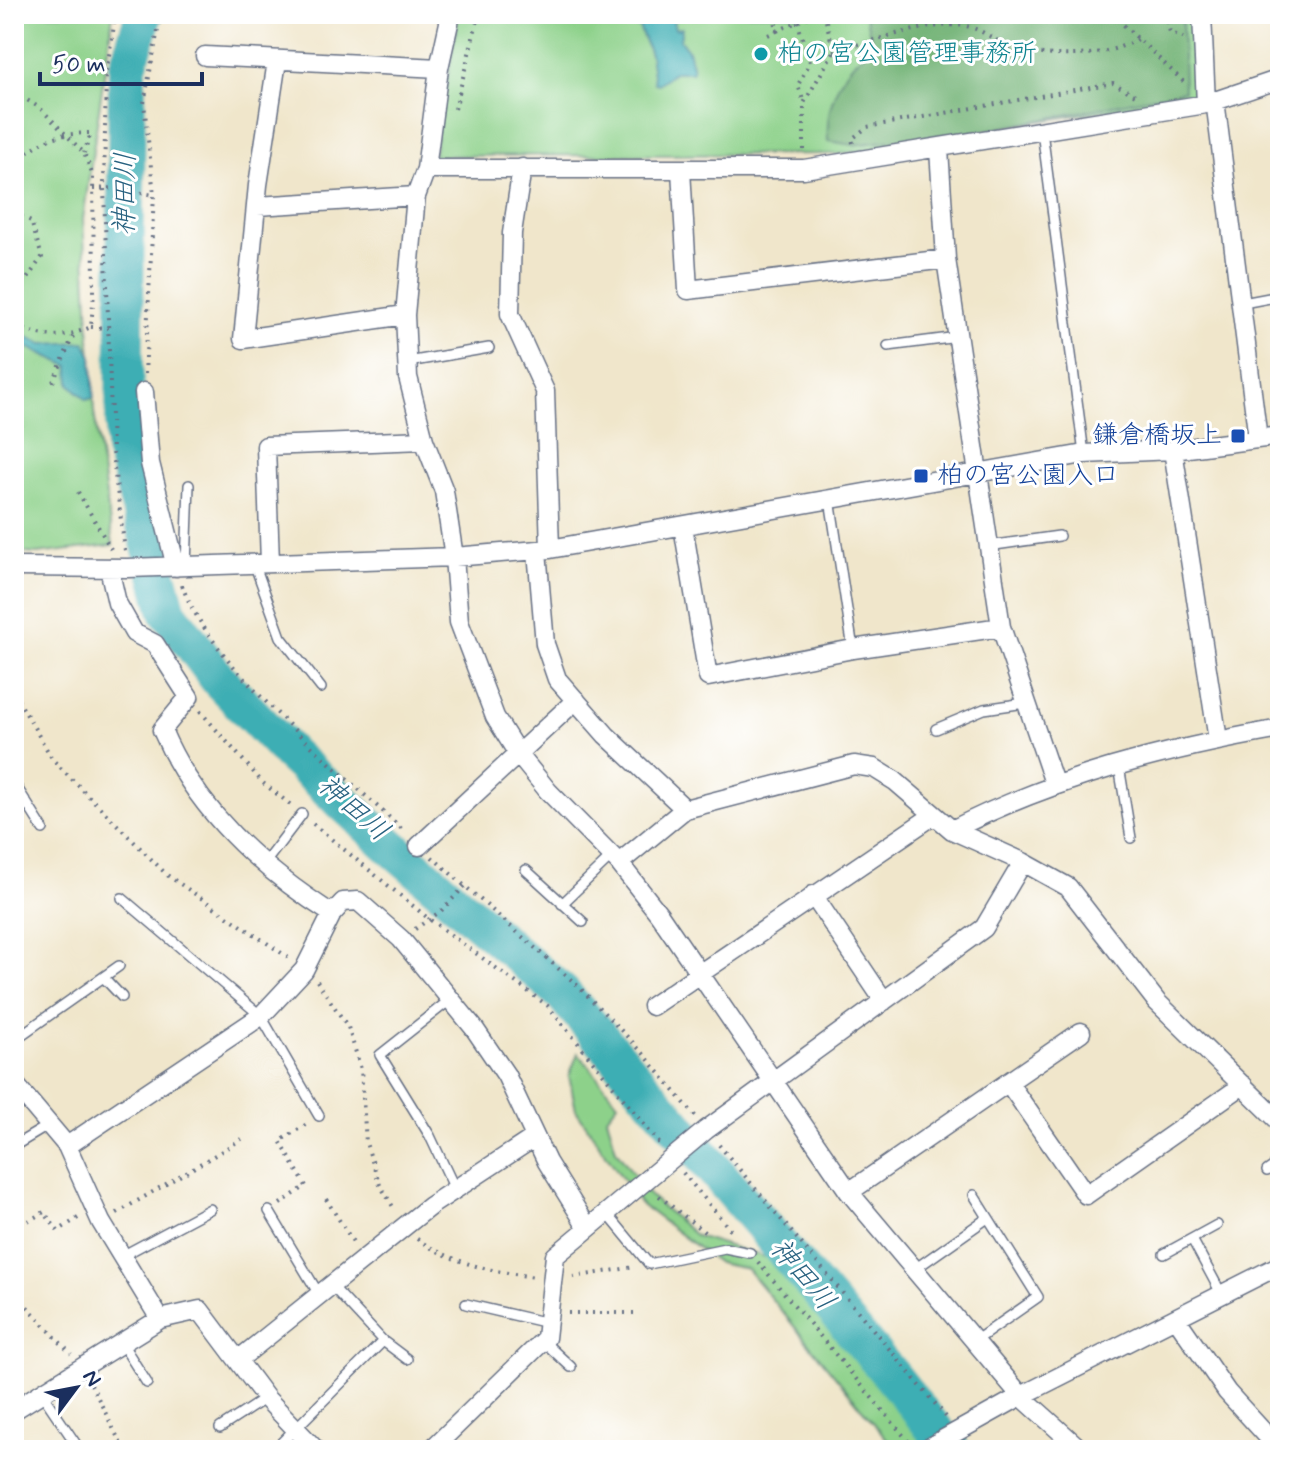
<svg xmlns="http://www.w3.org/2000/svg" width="1294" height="1464" viewBox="0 0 1294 1464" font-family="Mynerve,'Klee One',sans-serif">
<rect width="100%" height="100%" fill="#fff"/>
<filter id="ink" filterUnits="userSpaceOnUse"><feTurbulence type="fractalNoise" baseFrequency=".0125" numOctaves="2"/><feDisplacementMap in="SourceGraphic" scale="16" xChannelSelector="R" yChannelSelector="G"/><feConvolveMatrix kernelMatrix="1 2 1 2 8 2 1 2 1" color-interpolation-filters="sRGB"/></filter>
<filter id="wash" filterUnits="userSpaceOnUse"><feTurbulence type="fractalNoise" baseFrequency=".006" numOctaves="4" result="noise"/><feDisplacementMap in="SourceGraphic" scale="32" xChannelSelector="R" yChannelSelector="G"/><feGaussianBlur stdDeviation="1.8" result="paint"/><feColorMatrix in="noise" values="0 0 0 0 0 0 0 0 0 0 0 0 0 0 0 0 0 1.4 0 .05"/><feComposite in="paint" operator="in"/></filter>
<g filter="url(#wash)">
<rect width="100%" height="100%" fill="#f0e6cb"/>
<path fill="#8dd18a" stroke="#548074" stroke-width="2" d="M14,14H113L83,219L94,412L113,545L37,554L14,552Z
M459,14H1192L1194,96L840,154L433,156Z
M578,1053L618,1103L607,1117L616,1150L650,1196L696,1236L772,1259L924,1440L908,1450H896L747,1269L718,1263L639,1203L576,1110L569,1076Z"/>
<path fill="#72b376" stroke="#46716a" stroke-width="2" d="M865,14H1182L1184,91L996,129L853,145L828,141C825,104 841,67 873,47Z"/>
<path fill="#3caeb4" stroke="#2c6e89" stroke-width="2" d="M644,14L666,21L669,14H678L680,18L673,20L675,29L682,28L680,40L688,50L693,70L691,72H674L658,84L654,83L650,54L639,27L631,26L629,22Z
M14,331L43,344L85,342L92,356L94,398L86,400L70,384L69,366L14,341Z"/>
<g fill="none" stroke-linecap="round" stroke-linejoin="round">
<path stroke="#3caeb4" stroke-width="38" d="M144,14L127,69L124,449L168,612L219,680L291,755L387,843L562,993L892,1376L951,1450"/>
</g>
</g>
<g filter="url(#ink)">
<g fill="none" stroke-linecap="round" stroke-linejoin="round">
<g stroke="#666f84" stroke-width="12">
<path id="service" d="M1042,131L1084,454
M1243,303L1280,296
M888,346L958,337
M408,362L489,348
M830,499L853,649
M988,546L1059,536
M254,563L281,637L321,688
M186,566L189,485
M936,729L984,709L1025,703
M1119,766L1131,838
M14,783L43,829
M264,864L302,814
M526,870L583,922
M122,898L261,1016L319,1116
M562,904L612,856
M104,978L122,997
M451,999L380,1055L430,1136L455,1189
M14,1040L119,966
M14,1146L49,1125
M1267,1171L1280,1162
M974,1195L1038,1297L975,1341
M269,1211L320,1296
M606,1212L649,1264L725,1248L750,1253
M1192,1239L1222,1295
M1164,1254L1217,1225
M122,1256L210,1209
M915,1269L986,1219
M332,1286L383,1341L407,1359
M466,1304L548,1323
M543,1341L571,1367
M121,1342L147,1383
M40,1391L80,1450
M220,1428L266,1398
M274,1450L383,1341"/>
</g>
<g stroke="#666f84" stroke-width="21">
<path id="minor" d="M451,14L439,68L426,169L416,196L405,315L408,377L424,440L444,491L454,557L459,622L495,717L518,754L548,791L619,863L659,914L849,1192L1021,1396L1081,1450
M1202,14L1206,104
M205,56L439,68
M277,61L258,185L243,339L405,315
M1215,100L1258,439
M939,149L946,259L1001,627L1054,783
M522,168L512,233L510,314L545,391L550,549
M426,169H804L1206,104L1280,79
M681,170L688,290L946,259
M257,206L416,196
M144,392L150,463L176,567
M1173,450L1218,740
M683,526L708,677L853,649L1001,627
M537,551L545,644L557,679L606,735L685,809
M270,563L266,446L424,440
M14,567L128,568L454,557L550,549L1084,454L1173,450L1280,436
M109,568L117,603L134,633L155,644L189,697L162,730C196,810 260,868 332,914
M952,830C1055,777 1167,749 1280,729
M419,846L576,700
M619,863L685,809L854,765L874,768L895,781L952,830L1023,862L1068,887L1157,1002L1280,1122
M813,895L884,1001
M652,1006L934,815
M1008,1082L1086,1195L1243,1085
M14,1083L67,1146L101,1222L160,1319
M67,1146L261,1016L304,970L332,914L343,902L358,901L401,939L474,1028L506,1075L547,1162L588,1228
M849,1192L1081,1032
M1176,1318L1227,1392L1280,1450
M238,1360L430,1206L535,1137
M14,1410L160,1319L200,1310L266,1398L316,1450
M431,1450L546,1338L555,1256L706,1130L984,928L1023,862
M924,1450L1021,1396L1280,1265"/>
</g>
<path stroke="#666f84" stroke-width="4" stroke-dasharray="2 6" stroke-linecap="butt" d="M116,14L106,73L104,188L112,451L125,551
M795,14L810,62L798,85L804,103
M957,14L968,26
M1112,14L1187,85
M1165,14L1170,32L1183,38
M777,31L815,14
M768,35L777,31L774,14
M806,45L830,38
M834,51C871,42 929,21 966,26C982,29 996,42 1011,47C1046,59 1105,59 1137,39
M14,92L40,108L84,153L93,176L94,292L91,327C60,340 44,338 14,325
M455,109L479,14
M853,143L852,139L867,127L1113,83L1139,97
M804,150V103L834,51L824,14
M14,161C46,139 51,134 91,133L84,153
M93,189L114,188L154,195
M14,213L31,221L42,257L14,298
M91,327L108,328
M145,374L154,195L144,103L161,14
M53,382L74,334
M78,492L111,549
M182,585C210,666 341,771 405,832
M14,693L53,760L167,875L289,958
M200,711L263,783L291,805
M313,824L429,919L548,1006L660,1144
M432,857L577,985L643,1053L696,1117
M415,929L441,911L465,886
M317,981L348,1027L361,1069L366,1143L380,1185L395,1210
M719,1145L947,1418
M683,1173L734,1234
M659,1196L708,1235
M326,1199L355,1245
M280,1204L306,1186L280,1141L307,1124
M117,1213L242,1139
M14,1229L44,1212L58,1231L78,1218
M417,1239C454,1264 493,1272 536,1277
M758,1262L909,1442
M573,1277L635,1267
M14,1298L24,1303L71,1354
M568,1313H634
M91,1384L124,1450"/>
<use href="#service" stroke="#fff" stroke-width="9"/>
<use href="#minor" stroke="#fff" stroke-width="18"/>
</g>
</g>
<circle fill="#0f9aa8" stroke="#fff" stroke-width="3" cx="761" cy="54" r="8"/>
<g fill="#1a4fb4" stroke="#fff" stroke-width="3">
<rect x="1230" y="428" width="16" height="16" rx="4"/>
<rect x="913" y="468" width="16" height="16" rx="4"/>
</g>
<g text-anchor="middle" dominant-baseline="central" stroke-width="6" stroke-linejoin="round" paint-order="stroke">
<g font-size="26" fill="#0d838f" stroke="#fff" text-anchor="start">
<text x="777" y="54">柏の宮公園管理事務所</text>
</g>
<g font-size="26" fill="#164399" stroke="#fff" text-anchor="end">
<text x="1222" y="436">鎌倉橋坂上</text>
<text x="937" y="476" text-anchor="start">柏の宮公園入口</text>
</g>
<g font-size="28" font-style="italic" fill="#286280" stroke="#fff">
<text transform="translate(126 194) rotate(-89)">神田川</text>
<text transform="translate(353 809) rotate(41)">神田川</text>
<text transform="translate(802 1275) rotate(50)">神田川</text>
</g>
</g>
<rect width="1294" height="1464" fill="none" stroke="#fff" stroke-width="48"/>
<g transform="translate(76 1388) rotate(58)" stroke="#ffffff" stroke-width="6" paint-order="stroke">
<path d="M0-6L14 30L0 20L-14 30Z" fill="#1b2f5e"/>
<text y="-12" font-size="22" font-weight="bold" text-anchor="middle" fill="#1b2f5e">N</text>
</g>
<path d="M40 72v12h162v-12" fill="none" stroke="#1b2f5e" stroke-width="4"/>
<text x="52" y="72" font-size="24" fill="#1b2f5e" stroke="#ffffff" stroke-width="6" paint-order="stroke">50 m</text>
</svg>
